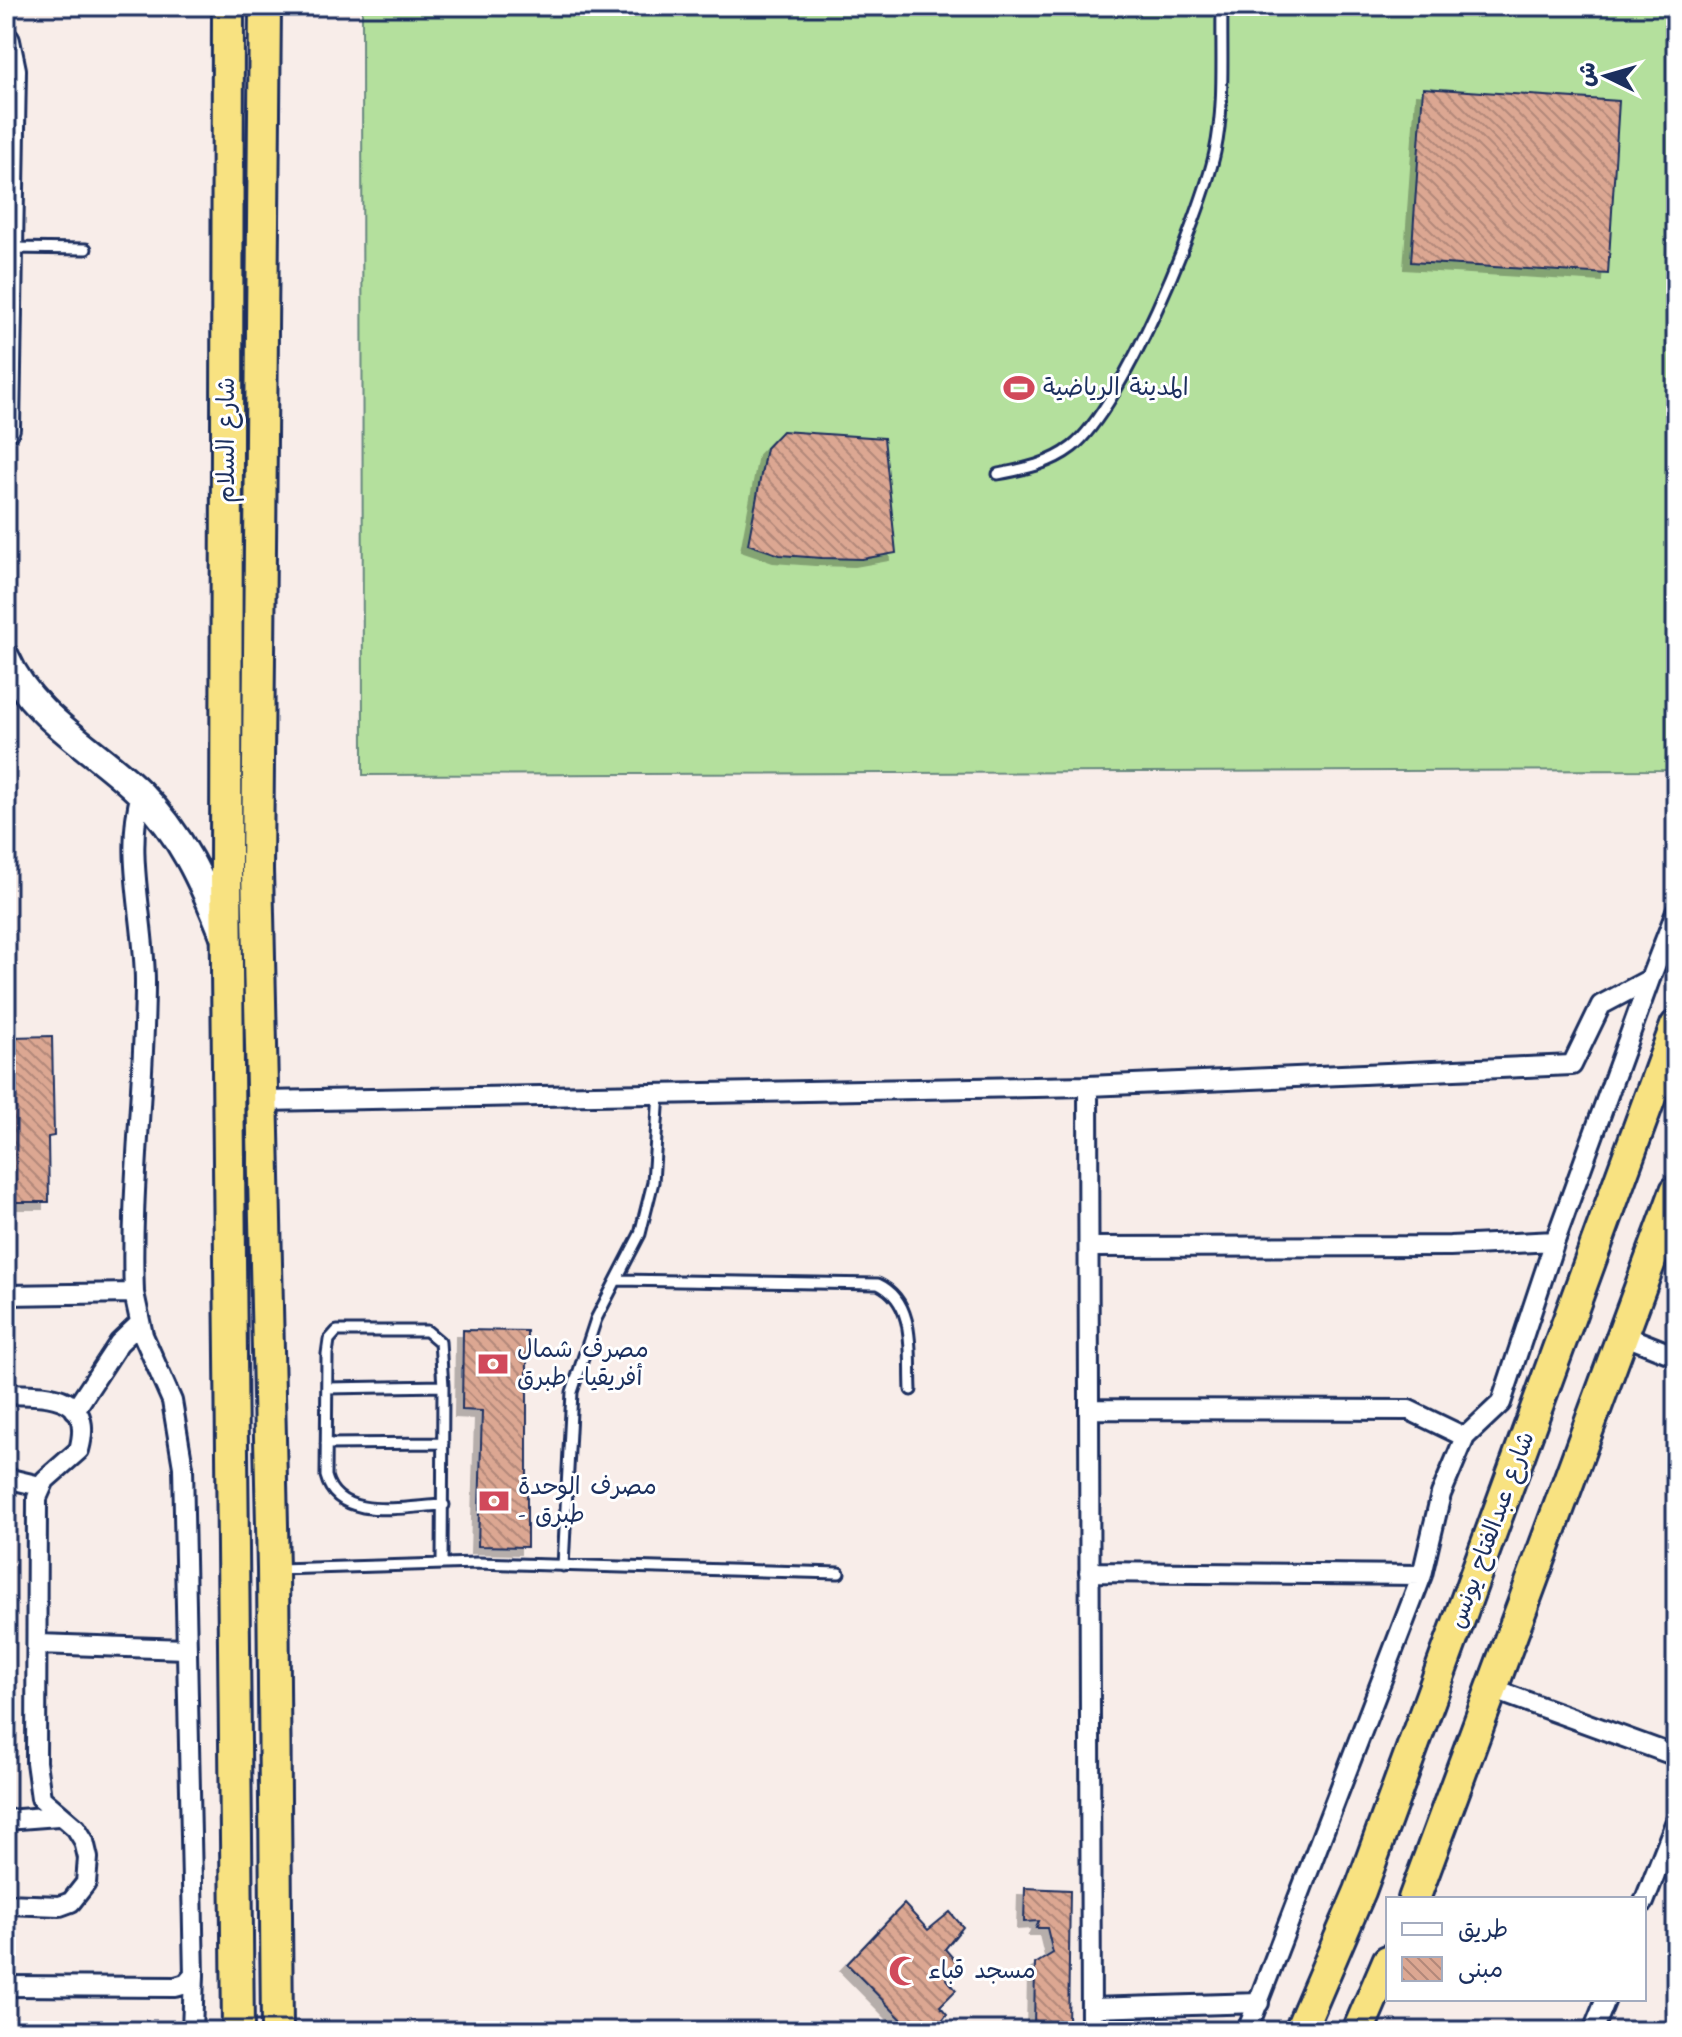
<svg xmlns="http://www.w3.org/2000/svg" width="1682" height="2037" viewBox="0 0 1682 2037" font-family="'Architects Daughter','Playpen Sans Arabic',sans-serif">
<defs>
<pattern id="building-back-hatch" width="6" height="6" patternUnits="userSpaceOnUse" patternTransform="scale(2)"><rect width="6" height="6" fill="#dca792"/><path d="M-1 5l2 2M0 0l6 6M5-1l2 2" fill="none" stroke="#b2887a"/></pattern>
<filter id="shadow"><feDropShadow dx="-7" dy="7" stdDeviation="0" flood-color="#0004"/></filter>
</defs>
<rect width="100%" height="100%" fill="#f8ede9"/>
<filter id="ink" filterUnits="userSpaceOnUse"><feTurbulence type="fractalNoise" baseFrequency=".0125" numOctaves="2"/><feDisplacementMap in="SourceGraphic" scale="16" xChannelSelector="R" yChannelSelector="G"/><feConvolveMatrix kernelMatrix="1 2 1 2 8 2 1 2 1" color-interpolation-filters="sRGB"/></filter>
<g filter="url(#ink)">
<path fill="#b4e09d" stroke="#68887e" stroke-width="2" d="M362,6H1676V770L363,775Z"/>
<path fill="url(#building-back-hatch)" stroke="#1b2f5e" stroke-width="2" filter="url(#shadow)" d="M1423,88L1619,101L1608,274L1411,262Z
M782,431L884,438L896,553L862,559L822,558L780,555L748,544L766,448Z
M52,1036L54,1136L48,1137L49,1202H6V1160H13L11,1037Z
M463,1330L527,1331V1547L478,1546L482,1411L462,1410Z
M1025,1888L1070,1890L1068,2029H1034L1035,1964L1053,1953L1047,1928H1036L1039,1921L1024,1922Z
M904,1904L928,1930L950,1912L963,1927L945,1949L959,1965L946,1978L956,1990L940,2006L947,2014L934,2031L925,2024L913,2031L847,1964Z"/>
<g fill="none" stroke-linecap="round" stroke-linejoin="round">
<g stroke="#1b2f5e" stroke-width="15">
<path id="service" d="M10,248L86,249
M998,474C1024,469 1050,464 1072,447C1122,408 1201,217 1215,152C1225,105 1221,55 1222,6
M618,1280L878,1284C917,1302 909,1354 911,1390
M327,1388L443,1386
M326,1444L443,1443
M442,1564L443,1386L440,1342L427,1331H337L329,1340L327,1354L326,1476C338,1523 407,1506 444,1505
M563,1566L572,1392L596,1319L640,1234L653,1182L659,1093
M279,1569L477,1563L839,1573"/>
</g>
<g stroke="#1b2f5e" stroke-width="24">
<path id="minor" d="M1088,1086L1091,2031
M263,1101L1088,1086L1572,1065L1601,1005L1650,979L1676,912
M1089,1247L1450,1246L1555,1241
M6,1295L134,1293
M1623,1335L1676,1356
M6,1394C45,1395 95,1392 79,1450L45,1480L37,1498L36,1762L41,1798L76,1828L84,1841L88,1858L86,1883L71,1902L60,1906L6,1904
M1089,1409L1409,1410L1465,1437
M75,1410L119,1343L140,1323
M6,1478L40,1486
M1089,1572L1422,1575
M38,1644L186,1649
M1492,1689L1676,1756
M6,1820L58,1816
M1644,1902L1676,1821
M6,1986L175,1987L186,1984L194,1975L183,1467L172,1401L143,1335L134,1293C130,1190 145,1085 145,982C145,921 124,853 141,794
M1091,2008L1259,2003
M192,2031L194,1975
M1247,2031L1422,1575L1441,1494L1465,1437L1501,1403L1555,1241L1650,979
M1593,2031L1606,1999"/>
</g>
<g stroke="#1b2f5e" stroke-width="32">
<path id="secondary" d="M6,41L12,70L6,428
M6,658C32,718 96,749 140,793C182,835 203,882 224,936"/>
</g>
<g stroke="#1b2f5e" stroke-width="36">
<path id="trunk" d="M228,6L226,873L238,2031
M265,6L257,870L273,1569L277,2031
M1414,1899L1676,1191
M1300,2031L1360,1891L1676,1026
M1358,2031L1388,1961"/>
</g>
<use href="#service" stroke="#fff" stroke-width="9"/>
<use href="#minor" stroke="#fff" stroke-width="18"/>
<use href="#secondary" stroke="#fff" stroke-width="26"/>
<use href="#trunk" stroke="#f8e281" stroke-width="30"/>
</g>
</g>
<defs>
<g id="stadium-bare" transform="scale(2.4)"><path d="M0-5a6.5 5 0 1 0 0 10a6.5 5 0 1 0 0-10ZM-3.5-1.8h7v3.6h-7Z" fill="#d1495b" stroke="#fff" stroke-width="2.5" paint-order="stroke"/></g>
<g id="bank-bare" transform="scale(2.4)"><path d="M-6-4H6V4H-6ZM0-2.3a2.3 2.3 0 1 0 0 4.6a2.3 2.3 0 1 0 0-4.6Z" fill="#d1495b" stroke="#fff" stroke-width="2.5" paint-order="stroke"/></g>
<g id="mosque-bare" transform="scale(2.4)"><path d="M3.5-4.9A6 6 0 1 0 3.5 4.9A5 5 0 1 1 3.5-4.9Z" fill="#d1495b" stroke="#fff" stroke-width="2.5" paint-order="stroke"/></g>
</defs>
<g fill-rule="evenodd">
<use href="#stadium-bare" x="1019" y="388"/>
<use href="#bank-bare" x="493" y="1364"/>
<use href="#bank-bare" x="494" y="1501"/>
<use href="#mosque-bare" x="904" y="1971"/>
</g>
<g text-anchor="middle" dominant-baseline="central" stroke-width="6" stroke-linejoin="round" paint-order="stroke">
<g font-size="24" fill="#1b2f5e" stroke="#fff" text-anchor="start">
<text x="1043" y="388">المدينة الرياضية</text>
<text x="517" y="1350">مصرف شمال<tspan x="517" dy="28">أفريقيا- طبرق</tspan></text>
<text x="518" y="1487">مصرف الوحدة<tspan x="518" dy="28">- طبرق</tspan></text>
<text x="928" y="1971">مسجد قباء</text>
</g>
<g font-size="24" fill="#1b2f5e" stroke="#fff">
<text transform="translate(227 440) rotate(-90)">شارع السلام</text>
<text transform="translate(1492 1530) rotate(-70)">شارع عبدالفتاح يونس</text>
</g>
</g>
<rect width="1682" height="2037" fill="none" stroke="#fff" stroke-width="32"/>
<rect x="16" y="16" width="1650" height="2005" fill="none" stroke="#1b2f5e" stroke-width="3" filter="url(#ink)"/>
<rect x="1386" y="1897" width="260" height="104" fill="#ffffff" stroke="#a4acbf" stroke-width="2"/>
<rect x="1402" y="1923" width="40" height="12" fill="#ffffff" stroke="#a4acbf" stroke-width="2"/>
<text x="1458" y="1937" font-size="24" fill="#1b2f5e">طريق</text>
<rect x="1402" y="1957" width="40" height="24" fill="url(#building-back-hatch)" stroke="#a4acbf" stroke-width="2"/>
<text x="1458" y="1977" font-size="24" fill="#1b2f5e">مبنى</text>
<g transform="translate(1606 76) rotate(275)" stroke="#ffffff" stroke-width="6" paint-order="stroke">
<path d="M0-6L14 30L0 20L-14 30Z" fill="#1b2f5e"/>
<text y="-12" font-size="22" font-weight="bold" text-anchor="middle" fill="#1b2f5e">ش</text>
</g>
</svg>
